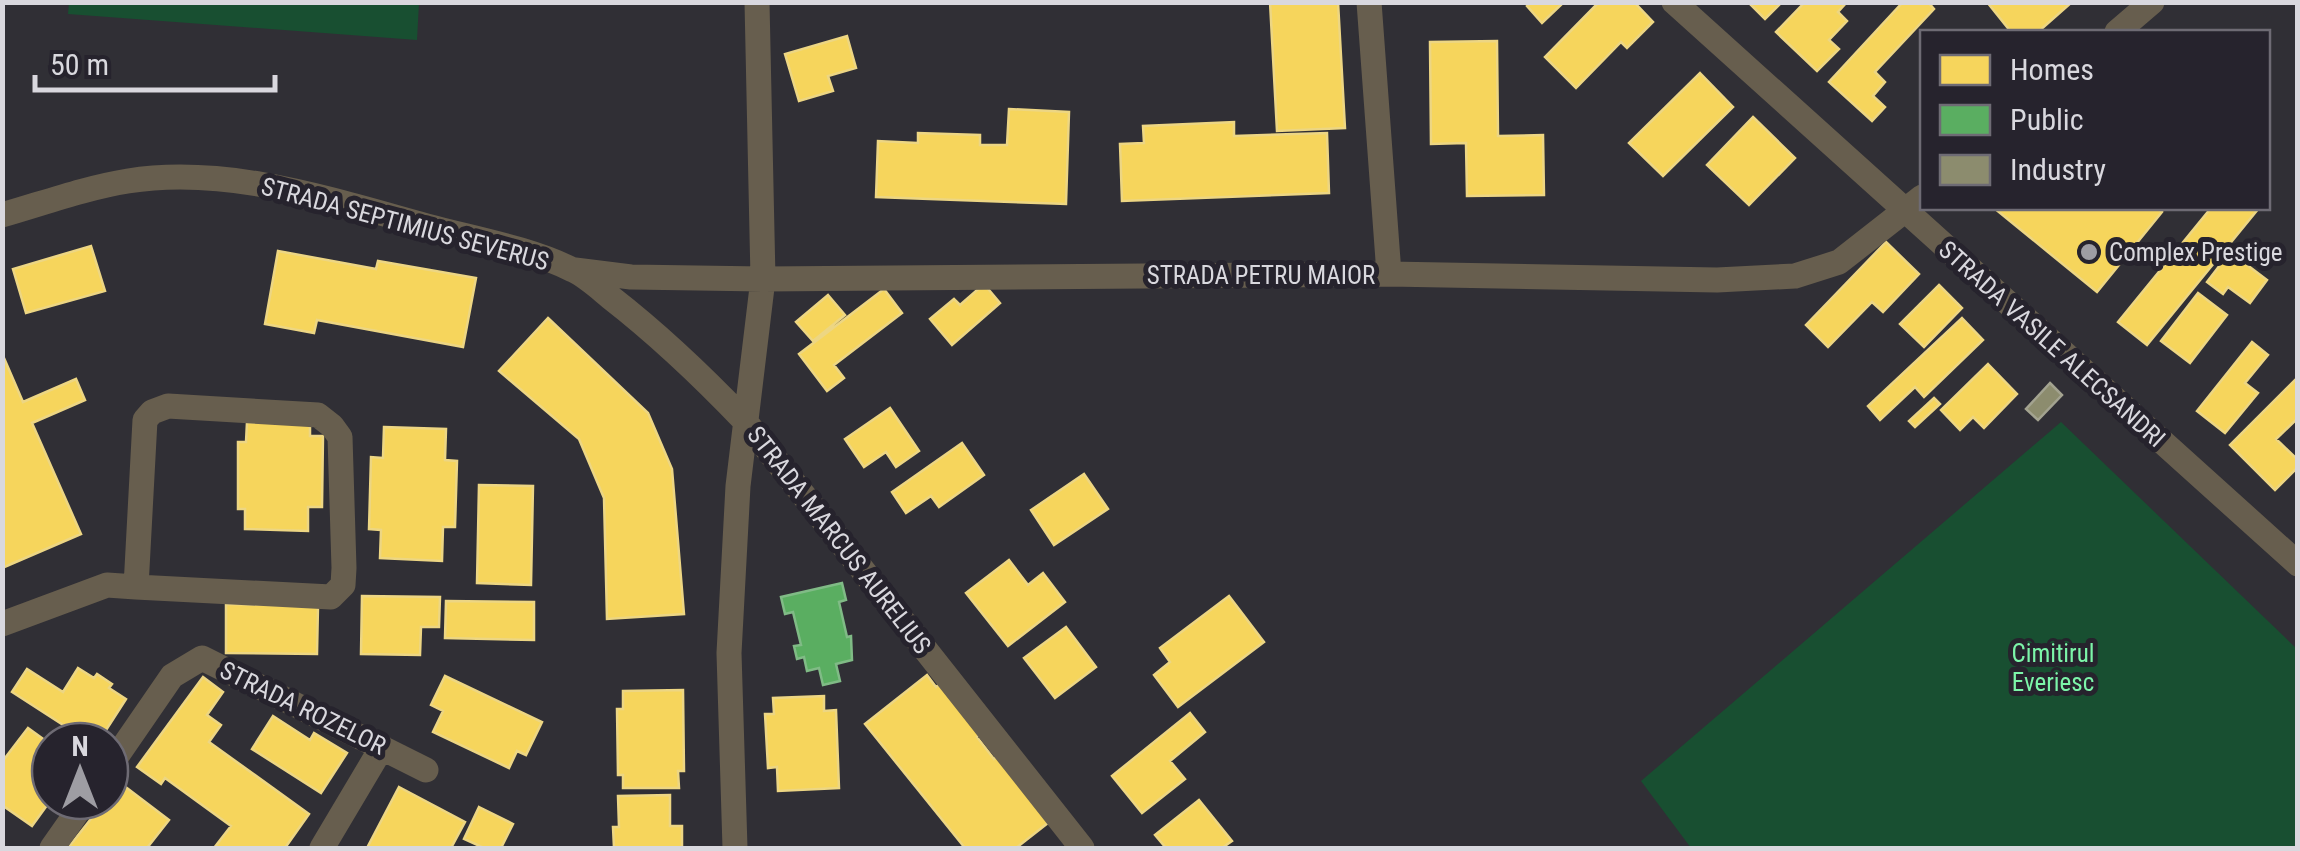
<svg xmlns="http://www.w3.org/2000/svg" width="2300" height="851" viewBox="0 0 2300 851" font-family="'Roboto Condensed',sans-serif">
<rect width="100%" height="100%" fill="#302f35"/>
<path fill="#184f31" d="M69,3V2L419,3L417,40L68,14Z
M2061,422L2297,649V848H1691L1641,781Z"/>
<path fill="#f6d55c" stroke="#edd683" stroke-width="2.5" d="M1270,2H1338L1345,128L1277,131Z
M1531,2H1564L1542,23L1527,6Z
M1599,2H1634L1653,22L1627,48L1621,42L1576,88L1545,57Z
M1748,2H1782L1765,19Z
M1805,2H1847L1838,12L1847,21L1829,40L1839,49L1817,71L1776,32Z
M1903,2H1928L1934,9L1875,72L1885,82L1873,96L1885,107L1872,121L1829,82Z
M1987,2H2072L2038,32H2011Z
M847,36L856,68L828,76L833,91L799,101L785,54Z
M1497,41L1498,136L1543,135L1544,195L1467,196L1466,143L1431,144L1430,42Z
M1700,73L1733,107L1663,176L1629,143Z
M1009,109L1069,112L1066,204L876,197L878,141L918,143V133L980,135V145H1007Z
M1753,117L1795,158L1749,205L1707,165Z
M1234,122V136L1327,133L1329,193L1122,201L1120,144L1144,143L1143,126Z
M1994,208H2157L2162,212L2097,292Z
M2211,208H2259L2147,345L2118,322Z
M1886,242L1919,274L1883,312L1872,302L1828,347L1806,325Z
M91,246L105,291L26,313L13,269Z
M278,251L376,269L378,261L476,278L463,347L317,320L314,333L265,324Z
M2230,252L2267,280L2250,303L2228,287L2223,294L2207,282Z
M984,284L1000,303L952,345L930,319L954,299L960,305Z
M1939,285L1962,308L1924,347L1900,324Z
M884,289L902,313L834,365L844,378L827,391L799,354Z
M2198,293L2227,315L2190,363L2161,341Z
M828,295L845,315L813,341L796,322Z
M548,318L648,413L672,469L684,614L607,619L604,498L579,439L499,371Z
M1962,318L1983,340L1924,397L1915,387L1880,420L1868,406Z
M2252,342L2268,355L2245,383L2258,393L2225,433L2197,411Z
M4,358L23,402L76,379L85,400L32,423L81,534L2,568Z
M1988,364L2017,394L1984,428L1973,417L1960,430L1941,410Z
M2298,377V418L2276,439L2298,460V467L2275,490L2230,445Z
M1934,398L1940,404L1915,427L1909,421Z
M890,408L919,451L896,467L886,452L864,467L845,439Z
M247,422L310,423V436H323L322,507H308V531L245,529V509H238V442H246Z
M384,427L446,429L445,460L457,461L455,527H443L442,561L380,558L381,530L369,529L371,457L383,458Z
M962,443L984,475L939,507L931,496L906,513L892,492Z
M1084,474L1108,509L1054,545L1031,510Z
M479,485L533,486L531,585L477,583Z
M1009,560L1028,585L1043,573L1065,602L1008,646L966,593Z
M362,596L440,597L439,627H421L420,655L361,654Z
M1229,596L1264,642L1178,707L1154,675L1170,662L1160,648Z
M446,601L534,602V640L445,638Z
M226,604L318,606L317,654L226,653Z
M1066,627L1096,667L1055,698L1024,658Z
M78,668L94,678L97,674L112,684L109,688L126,699L99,741H88L12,692L27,669L63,692Z
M927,675L936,687L948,678L988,728L977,737L994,759L1000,754L1053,819L1016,848H965L865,724Z
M445,676L542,722L526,755L517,751L509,768L433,732L443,711L431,705Z
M203,677L223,692L207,715L221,725L209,742L309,814L285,848H214L231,826L165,778L161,784L137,767Z
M683,690L684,771H678L679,788H623V775H618L617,709H623V691Z
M824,696V711L836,710L839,788L778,791L777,767L768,768L765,714H774L773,698Z
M1190,713L1205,732L1170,761L1185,779L1142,813L1112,776Z
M273,716L310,740L314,733L347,753L321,793L252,749Z
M28,728L50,744V801L32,826L2,805V762Z
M119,782L169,820L147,848H68L105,801H110V794Z
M399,787L465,822L451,848H367Z
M670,795V826H682V848H614L613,827H619L618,796Z
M1199,800L1232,841L1222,848H1166L1155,835Z
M479,807L513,824L501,848H484L464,839Z"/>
<path fill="#5aae61" stroke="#80bb86" stroke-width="2.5" d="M842,583L846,600L839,602L847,637L851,636L852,660L836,664L840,681L823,685L819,668L807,671L804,657L797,659L794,646L801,645L793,612L785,614L781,597Z"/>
<path fill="#8c8c6e" stroke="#a3a390" stroke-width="2.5" d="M2050,383L2062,395L2038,420L2026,409Z"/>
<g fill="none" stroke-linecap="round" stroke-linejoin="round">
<path stroke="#675e4e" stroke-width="25" d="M1369,2L1389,274
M1674,2L2298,564
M2117,32L2152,2
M2,215C44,203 85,188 128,181C227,165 332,200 427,226C475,239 529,248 573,270C586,276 599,288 610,297C659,335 702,376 745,421L1082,848
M575,270L631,277L763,279L1389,274L1717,280L1795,276L1839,262L1922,197
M2,624L107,585L136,587L331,597L343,585L344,568L340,437L332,426L318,415L168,406L152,412L145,420L136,587
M110,766L172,676L202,658L426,770
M52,848L85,801
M322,848L382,747
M735,848L729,653L738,486L763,279L757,2"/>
</g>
<circle fill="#9e9da3" stroke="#26232d" stroke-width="4" cx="2089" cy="252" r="10"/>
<g text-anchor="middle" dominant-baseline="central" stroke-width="10" stroke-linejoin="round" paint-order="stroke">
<g font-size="25" fill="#d9d8de" stroke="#26232d">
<text transform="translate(405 224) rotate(15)">STRADA SEPTIMIUS SEVERUS</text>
<text x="1261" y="275">STRADA PETRU MAIOR</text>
<text transform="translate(2052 344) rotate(42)">STRADA VASILE ALECSANDRI</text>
<text transform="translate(839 540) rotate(52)">STRADA MARCUS AURELIUS</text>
<text transform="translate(303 708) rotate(26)">STRADA ROZELOR</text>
</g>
<g font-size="25" fill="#d9d8de" stroke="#26232d" text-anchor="start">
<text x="2109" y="252">Complex Prestige</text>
</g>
<g font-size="25" fill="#7cf5a9" stroke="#26232d">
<text x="2053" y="653">Cimitirul<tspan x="2053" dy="29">Everiesc</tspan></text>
</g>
</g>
<rect width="2300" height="851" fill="none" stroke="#d9d8de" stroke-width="10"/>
<rect x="1920" y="30" width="350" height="180" fill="#26232d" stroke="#6e6b74" stroke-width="2.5"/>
<rect x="1940" y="55" width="50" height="30" fill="#f6d55c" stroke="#6e6b74" stroke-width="2.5"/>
<text x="2010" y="80" font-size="30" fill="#d9d8de">Homes</text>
<rect x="1940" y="105" width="50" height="30" fill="#5aae61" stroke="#6e6b74" stroke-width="2.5"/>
<text x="2010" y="130" font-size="30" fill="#d9d8de">Public</text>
<rect x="1940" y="155" width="50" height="30" fill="#8c8c6e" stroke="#6e6b74" stroke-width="2.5"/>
<text x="2010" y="180" font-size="30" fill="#d9d8de">Industry</text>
<g transform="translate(80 771)"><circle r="48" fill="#26232d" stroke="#6e6b74" stroke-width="2.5"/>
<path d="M0-8L18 38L0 25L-18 38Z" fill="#9e9da3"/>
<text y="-15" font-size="28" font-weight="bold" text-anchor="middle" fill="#d9d8de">N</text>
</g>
<path d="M35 75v15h240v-15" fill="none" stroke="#d9d8de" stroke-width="5"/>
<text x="50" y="75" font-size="30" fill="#d9d8de" stroke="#26232d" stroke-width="8" paint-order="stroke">50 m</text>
</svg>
